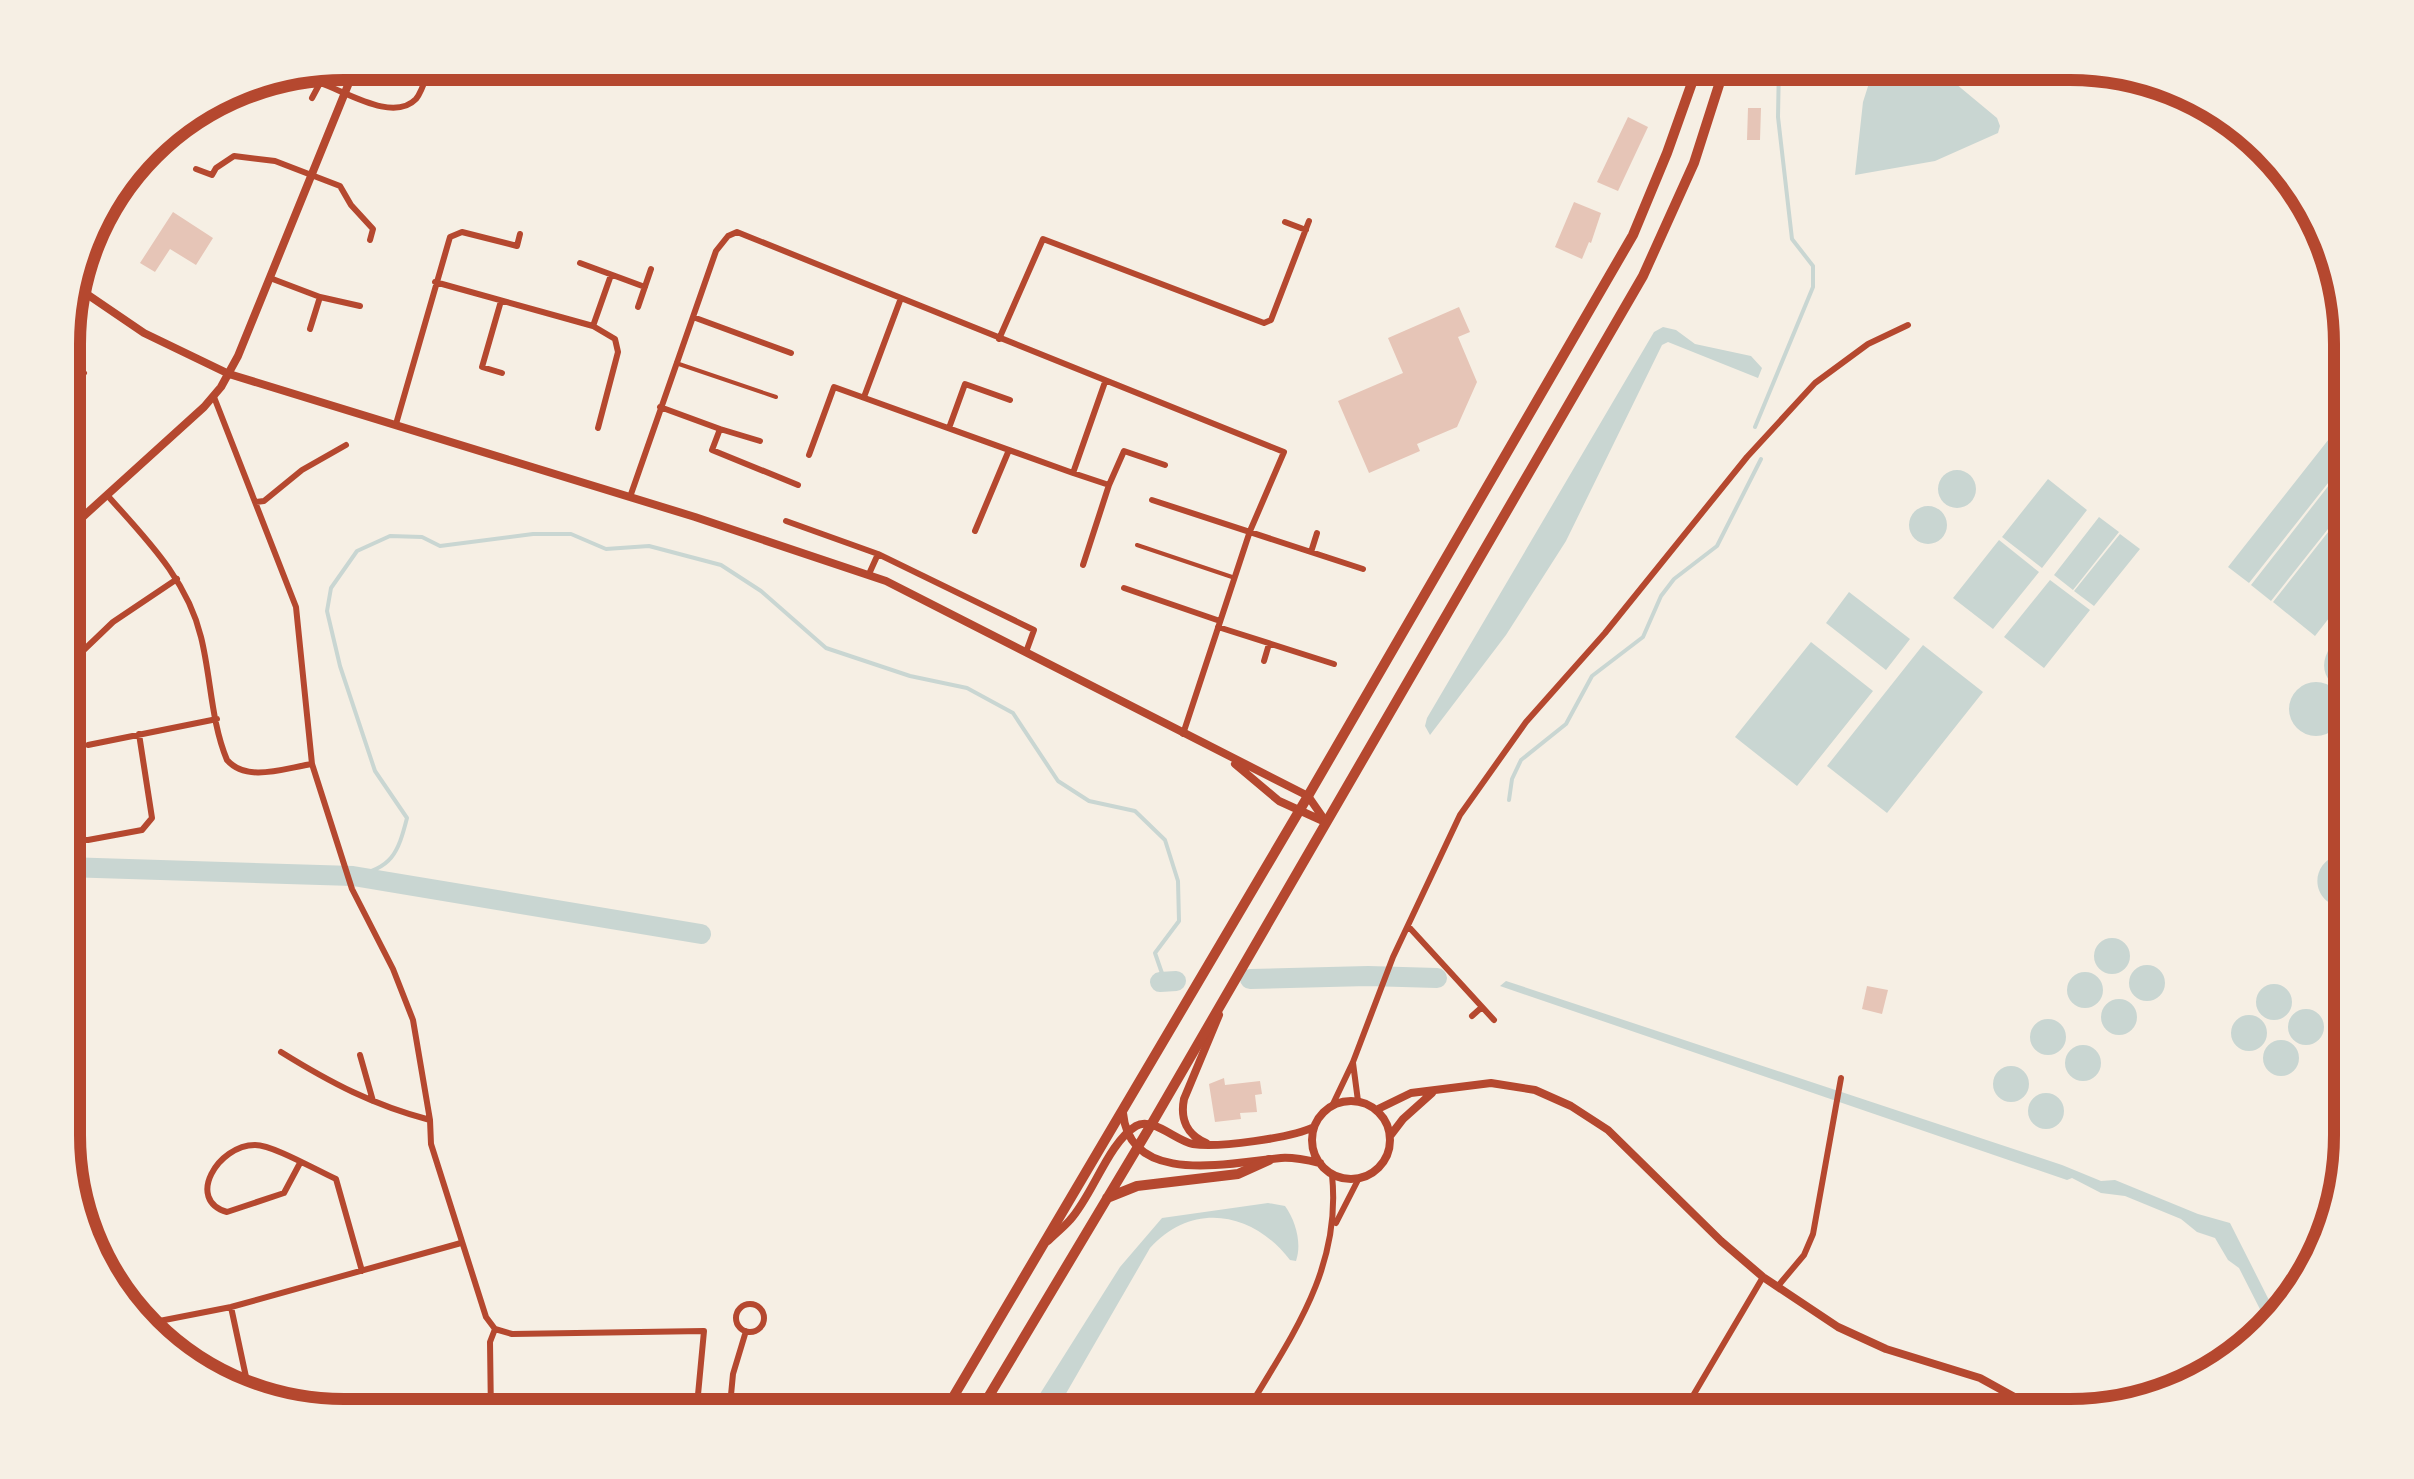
<svg xmlns="http://www.w3.org/2000/svg" width="2414" height="1479" viewBox="0 0 2414 1479" font-family="Cabin,sans-serif">
<rect width="100%" height="100%" fill="#f6efe4"/>
<path fill="#c9d6d2" d="M1893,63H1927L1938,69L1997,118L2000,126L1998,133L1935,161L1855,175L1863,102L1870,80Z
M1663,327L1676,330L1695,344L1751,356L1762,368L1758,378L1668,342L1662,345L1566,541L1506,635L1430,735L1425,726L1427,718L1654,332Z
M2351,411V454L2249,583L2228,567Z
M2351,457V500L2271,601L2251,585Z
M1938 489a19 19 0 1 1 38 0a19 19 0 1 1-38 0Z
M2048,479L2087,510L2042,568L2002,537Z
M2351,503V590L2315,636L2273,602Z
M1909 525a19 19 0 1 1 38 0a19 19 0 1 1-38 0Z
M2099,517L2119,532L2073,590L2054,575Z
M2120,534L2140,549L2094,606L2074,591Z
M1999,540L2039,572L1993,629L1953,598Z
M2050,580L2090,610L2044,668L2004,637Z
M1849,592L1910,639L1886,670L1826,623Z
M2351,637V692H2349C2325,686 2317,666 2331,646Z
M1811,642L1873,691L1797,786L1735,737Z
M1923,645L1983,692L1887,813L1827,766Z
M2289 709a27 27 0 1 1 54 0a27 27 0 1 1-54 0Z
M2351,720V770C2329,757 2329,733 2351,720Z
M2339,854H2351V907C2314,911 2304,866 2339,854Z
M2094 956a18 18 0 1 1 36 0a18 18 0 1 1-36 0Z
M2129 983a18 18 0 1 1 36 0a18 18 0 1 1-36 0Z
M2067 990a18 18 0 1 1 36 0a18 18 0 1 1-36 0Z
M1506,981L2062,1165L2101,1181L2115,1180L2198,1214L2230,1223L2276,1314L2267,1323L2239,1268L2228,1260L2215,1238L2197,1232L2181,1219L2125,1196L2101,1193L2072,1178L2067,1180L1500,986Z
M2256 1002a18 18 0 1 1 36 0a18 18 0 1 1-36 0Z
M2101 1017a18 18 0 1 1 36 0a18 18 0 1 1-36 0Z
M2288 1027a18 18 0 1 1 36 0a18 18 0 1 1-36 0Z
M2231 1033a18 18 0 1 1 36 0a18 18 0 1 1-36 0Z
M2030 1037a18 18 0 1 1 36 0a18 18 0 1 1-36 0Z
M2263 1058a18 18 0 1 1 36 0a18 18 0 1 1-36 0Z
M2065 1063a18 18 0 1 1 36 0a18 18 0 1 1-36 0Z
M1993 1084a18 18 0 1 1 36 0a18 18 0 1 1-36 0Z
M2028 1111a18 18 0 1 1 36 0a18 18 0 1 1-36 0Z
M1268,1203L1285,1206C1296,1221 1302,1244 1296,1261L1290,1260C1253,1212 1193,1201 1150,1248L1053,1416H1026L1120,1267L1162,1218Z"/>
<g fill="none" stroke-linecap="round" stroke-linejoin="round">
<path stroke="#c9d6d2" stroke-width="4" d="M1755,427L1813,287V266L1792,239L1778,117L1779,63
M1509,800L1512,779L1521,760L1566,724L1592,676L1643,637L1661,596L1674,579L1717,546L1761,459
M353,876C392,869 398,853 407,818L375,771L340,666L327,611L331,588L357,551L390,536L422,537L440,546L533,534H571L606,549L649,546L721,565L761,591L826,648L910,676L967,688L1013,713L1058,781L1089,801L1135,811L1165,840L1178,881L1179,921L1155,953L1165,982"/>
<path stroke="#c9d6d2" stroke-width="20" d="M65,867L353,876L701,934
M1250,979L1368,976L1437,978
M1160,982L1176,981"/>
</g>
<path fill="#e6c5b7" d="M1748,108H1761L1760,140H1747Z
M1628,117L1648,127L1618,191L1597,182Z
M1574,202L1601,213L1591,243L1589,242L1582,259L1555,247Z
M173,212L213,238L196,265L170,249L155,272L140,263Z
M1459,307L1470,332L1458,337L1477,382L1457,427L1417,444L1420,451L1369,473L1338,401L1403,373L1388,338Z
M1867,986L1888,990L1882,1014L1862,1009Z
M1224,1078L1225,1085L1260,1081L1262,1094L1255,1095L1257,1112L1240,1113L1241,1119L1215,1122L1209,1084Z"/>
<g fill="none" stroke-linecap="round" stroke-linejoin="round">
<path stroke="#b5482f" stroke-width="4" d="M676,363L776,397
M1137,545L1235,578"/>
<path stroke="#b5482f" stroke-width="6" d="M326,66L320,83C345,91 393,123 416,99C423,91 427,73 431,63
M312,98L320,83
M196,169L212,175L216,168L234,156L275,161L340,186L351,205L373,229L370,240
M1285,222L1306,230
M580,263L645,287
M270,278L320,297L360,306
M435,282L593,326L611,275
M501,301L482,367L502,373
M638,307L651,269
M693,317L791,353
M593,326L615,339L618,352L598,428
M310,329L320,297
M999,339L1043,239L1264,323L1271,320L1309,221
M65,392L84,373
M214,397L296,607L312,764L352,889L393,969L413,1020L430,1120L431,1144L486,1317L495,1329
M864,397L901,298
M660,407L720,429L712,450L798,485
M396,424L450,237L462,232L517,246L520,234
M949,428L965,384L1010,400
M720,429L760,441
M809,455L834,387L1073,473L1105,382
M1073,473L1109,485L1124,451L1165,465
M107,495C146,539 187,579 201,637C211,677 211,722 227,760C247,783 285,768 312,764
M630,497L716,251L728,236L737,232L1284,452L1250,531L1183,734
M1152,500L1363,569
M256,502L264,501L302,470L346,445
M786,521L878,554L1034,630L1026,652
M975,531L1009,450
M1311,552L1317,533
M1083,565L1109,485
M869,574L878,554
M1124,588L1220,621
M1218,627L1334,664
M1264,661L1269,644
M65,668L113,622L177,579
M88,745L217,719
M65,840H88L142,830L152,818L139,734
M1408,926L1494,1020
M1472,1016L1482,1007
M281,1052C331,1083 373,1105 430,1120
M360,1055L373,1101
M1353,1063L1358,1101
M1332,1106L1353,1062L1393,957L1460,815L1526,722L1605,633L1747,457L1815,383L1868,344L1908,325
M300,1163L284,1193L227,1212C185,1200 218,1145 255,1145C273,1145 316,1170 336,1179L362,1271
M1336,1223L1359,1178
M1778,1286L1804,1255L1813,1234L1841,1078
M736 1318a14 14 0 1 1 28 0a14 14 0 1 1-28 0Z
M231,1307L249,1391
M144,1324L231,1307L461,1243
M495,1329L512,1334L704,1331L696,1416
M225,1385L247,1382
M491,1416L490,1342L495,1329
M729,1416L733,1374L746,1331
M1244,1416C1290,1338 1342,1270 1332,1175
M1681,1416L1763,1277"/>
<path stroke="#b5482f" stroke-width="8" d="M72,284L144,333L229,374L695,517L886,581L1308,796L1326,822
M65,533L204,407L221,387L238,356L357,63
M1235,764L1279,801L1323,821
M1312 1140a39 39 0 1 1 78 0a39 39 0 1 1-78 0Z
M1376,1110L1411,1093L1491,1083L1535,1090L1571,1106L1608,1130L1721,1241L1763,1277L1838,1327L1886,1349L1980,1378L2049,1416
M1123,1113C1130,1188 1233,1162 1281,1158C1294,1157 1307,1160 1320,1163
M1390,1136L1403,1119L1432,1093
M1206,1143C1187,1135 1180,1119 1184,1099L1219,1015
M1048,1241C1055,1234 1064,1227 1070,1220C1093,1195 1108,1143 1136,1126C1152,1116 1176,1141 1193,1144C1218,1148 1291,1138 1314,1127"/>
<path stroke="#b5482f" stroke-width="10" d="M1107,1198L1137,1186L1238,1174L1269,1160
M942,1416L1308,796L1633,235L1667,153L1699,63
M977,1416L1151,1125L1643,276L1694,163L1726,63"/>
</g>
<path d="M0 0H2414V1479H0ZM344 80H2070A264 264 0 0 1 2334 344V1135A264 264 0 0 1 2070 1399H344A264 264 0 0 1 80 1135V344A264 264 0 0 1 344 80Z" fill="#f6efe4" fill-rule="evenodd"/>
<path fill="none" stroke="#b5482f" stroke-width="12" d="M344 80H2070A264 264 0 0 1 2334 344V1135A264 264 0 0 1 2070 1399H344A264 264 0 0 1 80 1135V344A264 264 0 0 1 344 80Z"/>
</svg>
